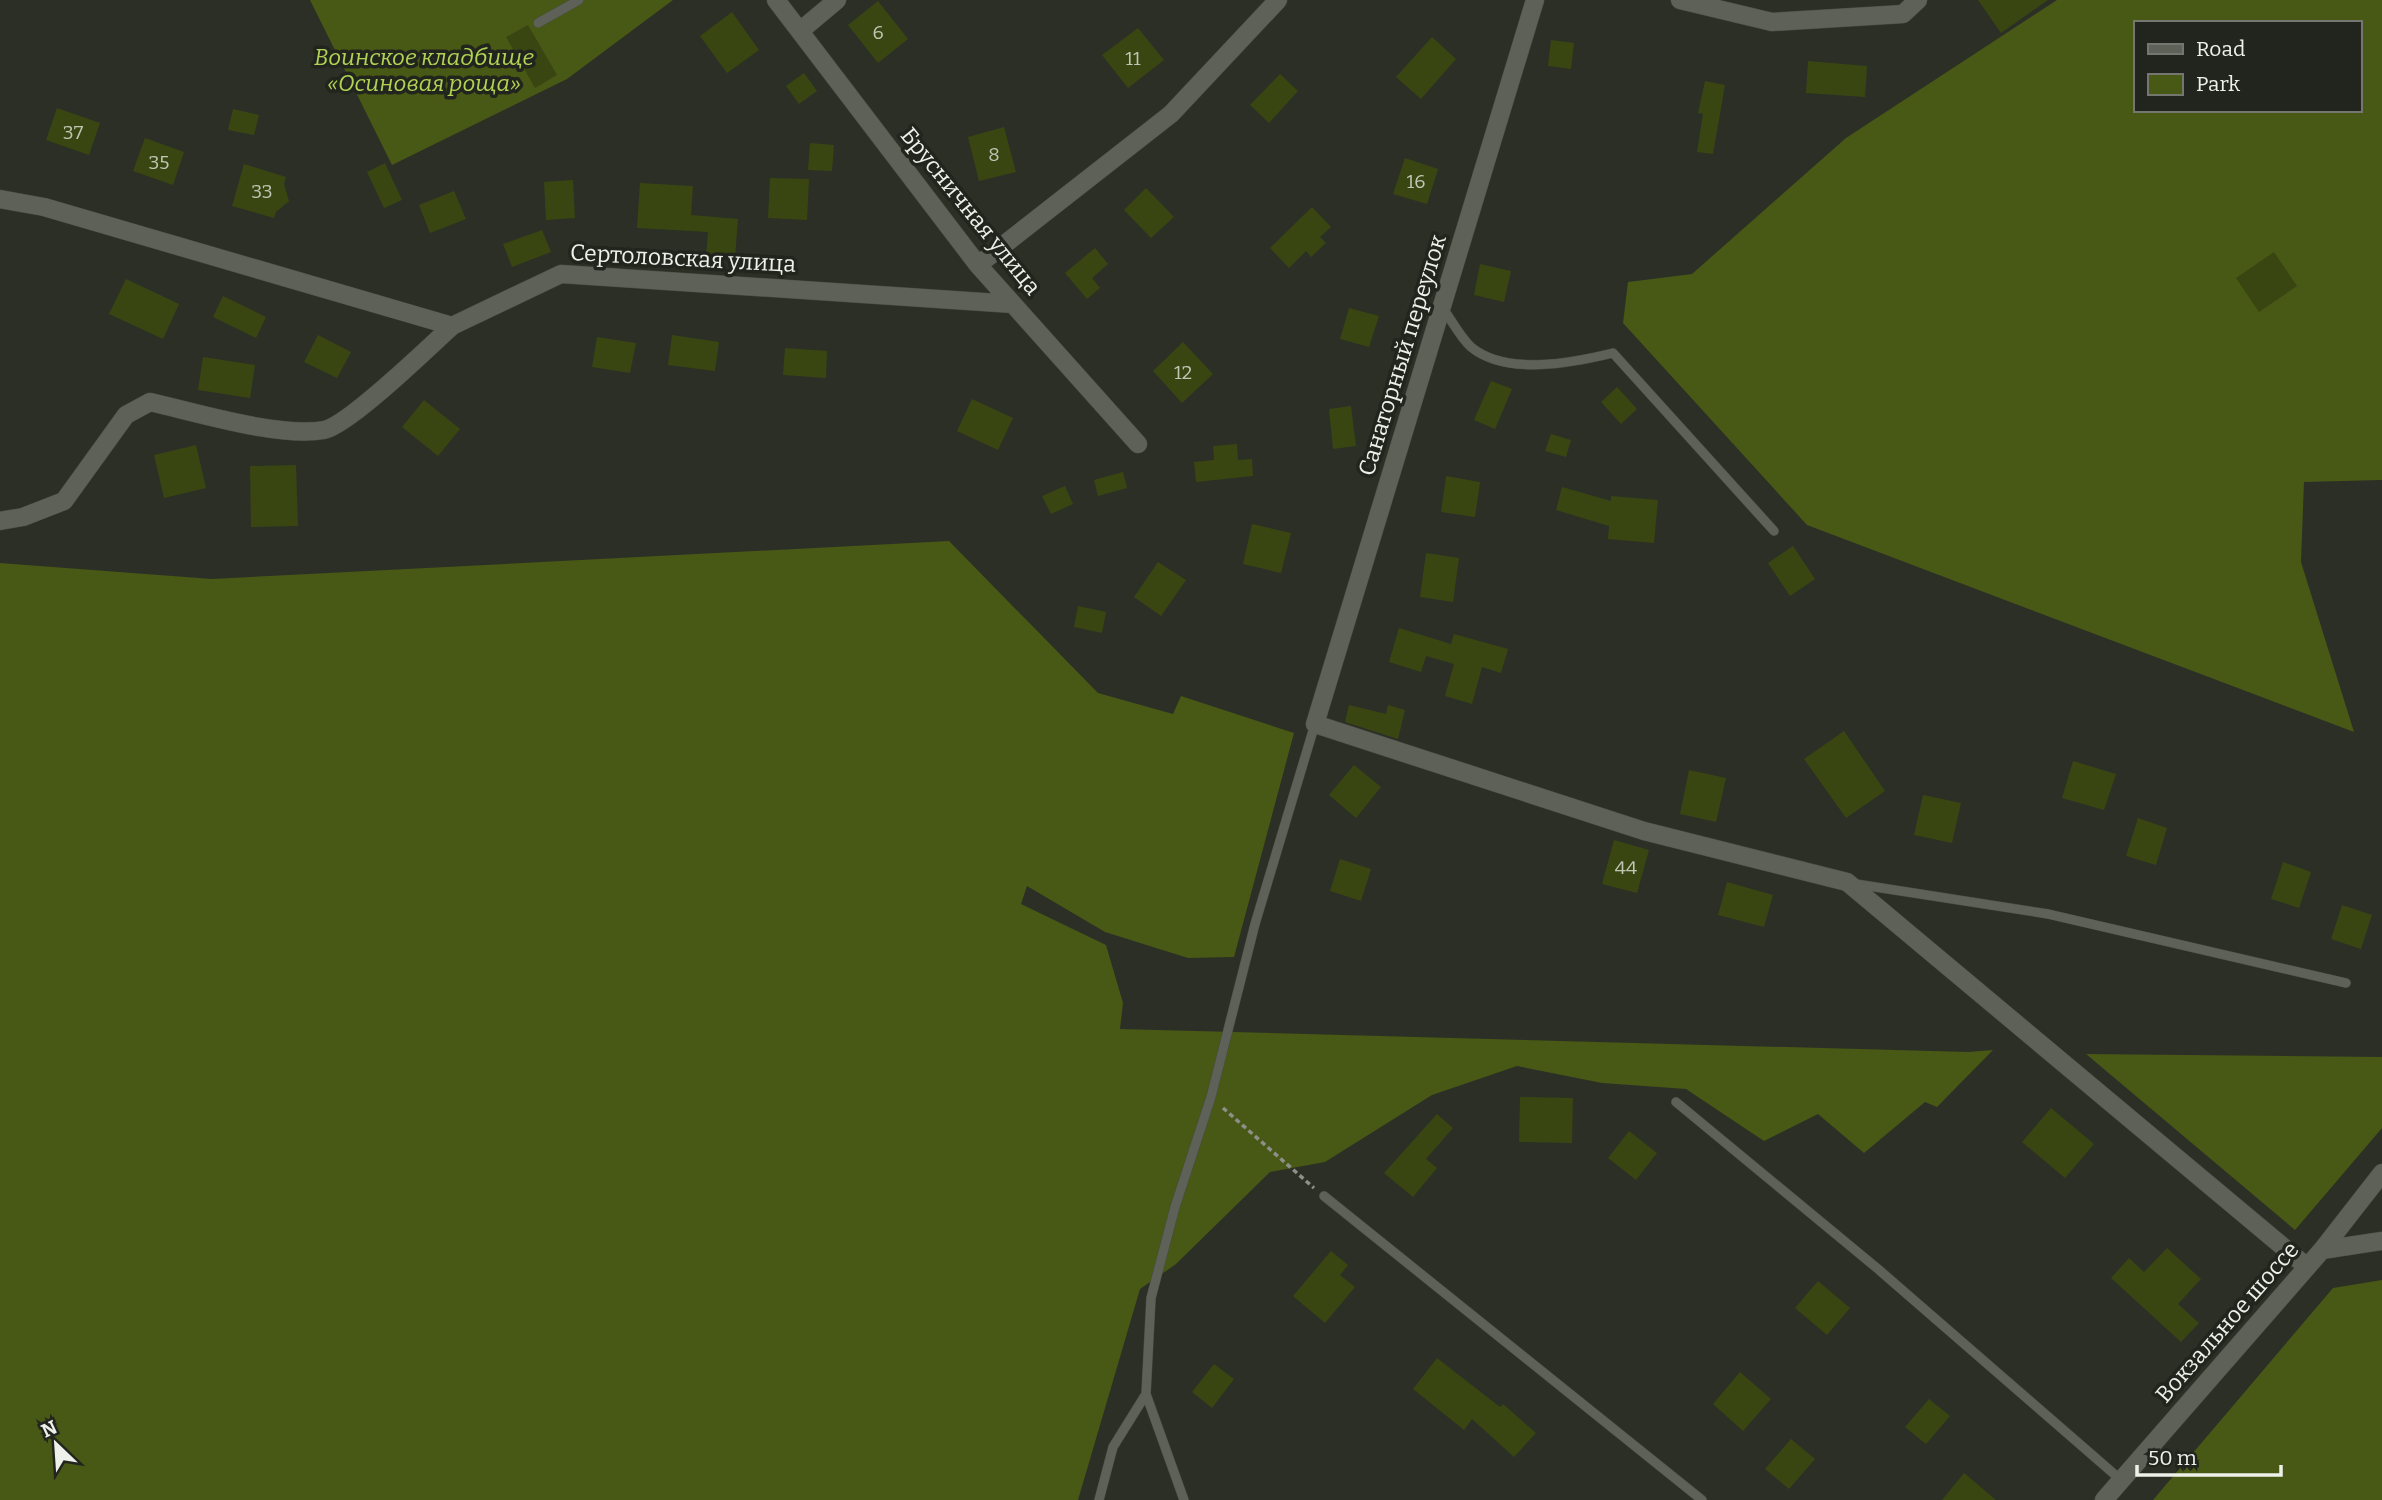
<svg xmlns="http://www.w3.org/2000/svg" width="2382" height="1500" viewBox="0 0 2382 1500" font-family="Bitter,serif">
<rect width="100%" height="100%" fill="#2c2f26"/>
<path fill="#485815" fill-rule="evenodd" d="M310,0H673L567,79L392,165Z
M2057,0H2382V480L2304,482L2301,562L2354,732L1807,525L1623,323L1628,282L1692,274L1846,138ZM2135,23H2359V110H2135Z
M949,541L1098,693L1173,714L1181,696L1294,733L1234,957L1188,958L1105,932L1027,886L1021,904L1106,945L1123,1003L1120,1029L1968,1052L1993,1050L1937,1107L1925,1102L1864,1153L1818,1114L1764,1141L1686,1089L1602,1083L1517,1066L1432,1095L1325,1162L1270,1172L1176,1264L1140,1289L1078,1500H0V563L212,579Z
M2086,1054L2382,1057V1128L2295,1230Z
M2382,1280V1500H2153L2333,1288Z"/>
<path fill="#394612" d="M1978,0H2048L2001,33Z
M878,1L908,39L878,63L848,25Z
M732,12L759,50L727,73L700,36Z
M528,25L557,75L535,88L506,37Z
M1138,28L1164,60L1128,88L1102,55Z
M1432,37L1456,59L1421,99L1396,77Z
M1551,40L1574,43L1571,69L1548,66Z
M1808,61L1867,66L1865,97L1806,93Z
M804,73L817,91L799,104L786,86Z
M1280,74L1298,91L1269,123L1250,105Z
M1705,81L1725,85L1713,154L1697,152L1703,114L1698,113Z
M57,108L100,123L89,155L46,140Z
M233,109L259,115L254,135L228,130Z
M1004,127L1016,172L979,181L968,137Z
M145,138L184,152L173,185L133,171Z
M810,143L834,145L832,171L808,170Z
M1405,158L1438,169L1427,204L1393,194Z
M385,163L402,200L384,208L367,172Z
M244,164L286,177L284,184L289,201L276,212L274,218L232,206Z
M770,178L809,179L807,220L768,218Z
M573,180L575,218L546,220L544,182Z
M640,183L693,186L691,215L738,219L735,258L706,256L708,232L637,228Z
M1146,188L1174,217L1151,238L1124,210Z
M454,191L466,219L430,233L419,205Z
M1312,207L1331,227L1320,237L1326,243L1311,257L1306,251L1289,268L1270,248Z
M542,230L551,252L512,267L503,244Z
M1095,248L1108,264L1092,278L1100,288L1087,299L1065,273Z
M2274,252L2297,286L2259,312L2236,278Z
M1480,264L1511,271L1504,302L1474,295Z
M126,279L179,304L163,339L109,314Z
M223,296L266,317L256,338L213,317Z
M1349,308L1379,316L1369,347L1340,339Z
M318,335L351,352L337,378L304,362Z
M672,335L719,342L715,371L668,365Z
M597,337L636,343L630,373L592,367Z
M1183,342L1213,374L1182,403L1153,371Z
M785,348L827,351L826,378L783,375Z
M203,357L255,365L250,398L198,390Z
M1491,381L1512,389L1495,429L1474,420Z
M1617,387L1637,409L1621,424L1601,402Z
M972,399L1013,418L998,450L957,431Z
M424,400L460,429L438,456L402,427Z
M1351,406L1356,446L1333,449L1329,409Z
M1551,434L1571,440L1566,457L1545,451Z
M1237,444L1238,460L1252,459L1253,476L1196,482L1194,462L1214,460L1213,446Z
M196,445L206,488L164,498L154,455Z
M296,465L298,526L251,527L250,466Z
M1123,472L1127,488L1098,496L1094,480Z
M1446,476L1480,482L1475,517L1441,512Z
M1065,486L1073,504L1051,514L1042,496Z
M1562,487L1611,501V496L1658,500L1654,543L1608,539L1609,526L1556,510Z
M1252,524L1291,533L1281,573L1243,564Z
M1793,546L1815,579L1790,596L1768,563Z
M1426,553L1459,558L1453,602L1420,597Z
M1158,562L1186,580L1161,616L1134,597Z
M1078,606L1106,612L1102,633L1074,627Z
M1399,628L1451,644L1454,634L1508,649L1501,673L1482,667L1472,704L1445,696L1454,664L1426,656L1421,672L1389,662Z
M1349,705L1386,714L1388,705L1405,710L1398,739L1345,722Z
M1844,731L1885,791L1846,818L1804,759Z
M2073,761L2116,774L2104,810L2062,798Z
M1354,765L1381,787L1356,818L1329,795Z
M1689,770L1726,778L1716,822L1680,814Z
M1923,795L1961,803L1952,843L1914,835Z
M2138,818L2167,828L2156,865L2126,856Z
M1614,840L1649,850L1637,893L1602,884Z
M1340,859L1371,869L1361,901L1330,891Z
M2283,862L2311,872L2299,908L2271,899Z
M1727,882L1773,895L1764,927L1718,915Z
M2342,905L2372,915L2361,949L2331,939Z
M1520,1097L1573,1098L1572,1143L1519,1142Z
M2051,1108L2094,1144L2065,1178L2022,1142Z
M1437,1114L1453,1128L1426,1159L1437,1168L1413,1197L1384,1173Z
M1629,1131L1657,1153L1636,1180L1608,1158Z
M2167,1248L2201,1279L2178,1304L2199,1323L2181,1342L2111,1278L2129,1258L2144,1272Z
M1331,1251L1348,1265L1340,1275L1355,1287L1325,1323L1293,1296Z
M1818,1281L1850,1308L1827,1335L1795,1308Z
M1437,1358L1500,1407L1503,1404L1536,1433L1514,1457L1472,1419L1464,1430L1413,1389Z
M1214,1364L1234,1379L1212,1408L1192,1392Z
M1740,1372L1771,1399L1743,1431L1713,1404Z
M1929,1399L1950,1416L1926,1444L1905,1427Z
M1791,1439L1815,1459L1789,1489L1765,1469Z
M1964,1473L1996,1500H1942Z"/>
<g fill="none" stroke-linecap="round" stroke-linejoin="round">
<g stroke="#484b44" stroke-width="10">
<path id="lane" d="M538,23L579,0
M1442,307C1451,319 1460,337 1471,347C1506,376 1572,363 1613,353L1774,531
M1856,884L2048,914L2346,983
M1676,1102L1878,1269L2121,1480
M1324,1196L1702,1500
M1099,1500L1113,1447L1146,1394
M1184,1500L1146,1394L1151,1298L1175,1207L1211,1097L1255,924L1315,724"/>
</g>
<g stroke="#484b44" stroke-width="19">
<path id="street" d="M776,0L978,265L1138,444
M1535,0L1315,724L1644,831L1847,882L2306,1266
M1680,0L1772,22L1903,14L1918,0
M800,31L837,0
M0,199L44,207L452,326L561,274L1013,304
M978,265L1171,114L1278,0
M0,521L23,517L64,501L126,415L150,402C195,412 279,438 324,430C349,425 429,347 452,326
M2322,1250L2382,1241
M2104,1500L2322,1250L2382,1173"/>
</g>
<path stroke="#8d8f88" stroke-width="3.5" stroke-dasharray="5 3.5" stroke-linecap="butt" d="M1223,1108L1314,1188"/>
<use href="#lane" stroke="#5e6157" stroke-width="9"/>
<use href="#street" stroke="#5e6157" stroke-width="18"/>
</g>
<g text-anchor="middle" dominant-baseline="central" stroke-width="7" stroke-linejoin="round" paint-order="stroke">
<g font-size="19" fill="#c1c6b4">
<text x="878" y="32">6</text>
<text x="1133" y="58">11</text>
<text x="73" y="132">37</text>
<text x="994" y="154">8</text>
<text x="159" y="162">35</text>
<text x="1416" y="181">16</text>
<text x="262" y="191">33</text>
<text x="1183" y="372">12</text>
<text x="1626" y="867">44</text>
</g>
<g font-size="23" font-style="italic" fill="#b1d254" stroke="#22251d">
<text x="424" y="57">Воинское кладбище<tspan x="424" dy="26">«Осиновая роща»</tspan></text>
</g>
<g font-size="23" fill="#eef0ea" stroke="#22251d">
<text transform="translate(971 211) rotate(51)">Брусничная улица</text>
<text transform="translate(683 258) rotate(3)">Сертоловская улица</text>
<text transform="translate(1402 355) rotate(-73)">Санаторный переулок</text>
<text transform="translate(2227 1322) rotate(-49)">Вокзальное шоссе</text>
</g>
</g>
<rect x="2134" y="21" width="228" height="91" fill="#22251d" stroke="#74766f" stroke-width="2"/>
<rect x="2148" y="44" width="35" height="10" fill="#5e6157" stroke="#74766f" stroke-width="2"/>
<text x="2196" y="56" font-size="21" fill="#eef0ea">Road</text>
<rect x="2148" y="74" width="35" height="21" fill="#485815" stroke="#74766f" stroke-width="2"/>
<text x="2196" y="91" font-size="21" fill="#eef0ea">Park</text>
<g transform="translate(56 1444) rotate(335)" stroke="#22251d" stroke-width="5" paint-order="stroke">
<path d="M0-5L12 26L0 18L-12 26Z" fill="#eef0ea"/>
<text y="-10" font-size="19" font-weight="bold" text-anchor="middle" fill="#eef0ea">N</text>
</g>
<path d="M2137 1465v10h144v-10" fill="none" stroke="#eef0ea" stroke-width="3.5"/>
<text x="2148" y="1465" font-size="21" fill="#eef0ea" stroke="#22251d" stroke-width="5" paint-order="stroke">50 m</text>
</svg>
